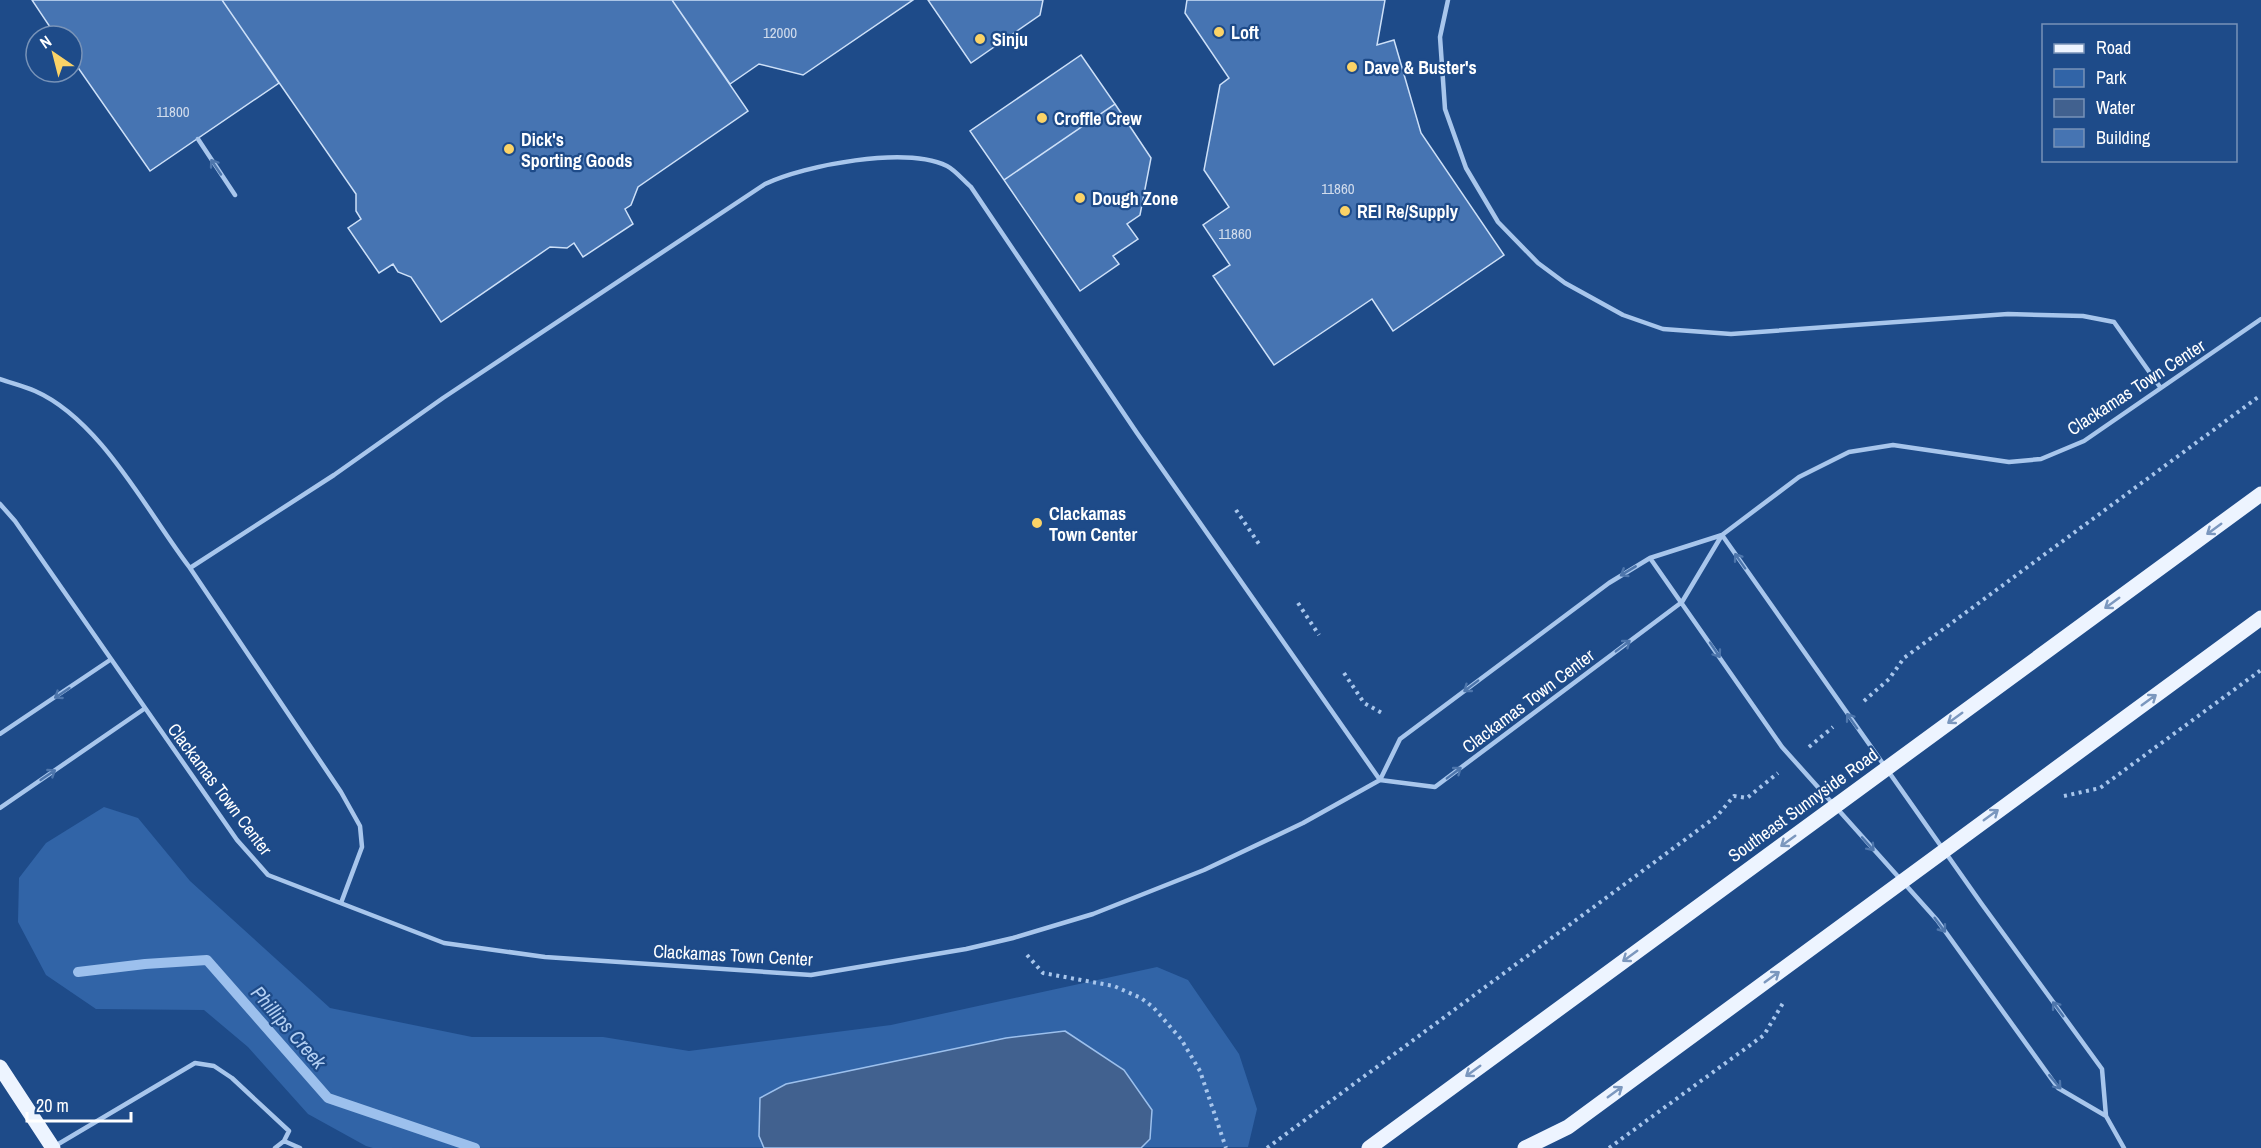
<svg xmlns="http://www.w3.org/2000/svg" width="2261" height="1148" viewBox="0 0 2261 1148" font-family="'Archivo Narrow',sans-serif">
<rect width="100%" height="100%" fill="#1e4b89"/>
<path fill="#3164a7" d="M104,807L138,818L190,881L330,1008L472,1037H603L689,1051L891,1025L1157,967L1188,980L1239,1054L1257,1109L1248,1147L373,1148L366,1146L308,1114L248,1047L204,1010L96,1009L46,975L18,922L19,878L46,843Z"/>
<path fill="#41618f" stroke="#9cc0ed" stroke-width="1.5" d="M1065,1031L1124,1070L1152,1110L1150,1139L1141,1148H764L759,1136L760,1098L786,1084L1006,1038Z"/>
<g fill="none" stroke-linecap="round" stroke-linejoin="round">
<path stroke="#9cc0ed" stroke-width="10" d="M78,972L145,964L207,960L328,1098L475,1148"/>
</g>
<path fill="#4674b2" stroke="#cde0f8" stroke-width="1.5" d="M32,0H222L279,83L150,171L72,59V36H56Z
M222,0H672L748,111L638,187L631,205L625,209L633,224L583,257L574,243L567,248L550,247L441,322L411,277L398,272L393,264L379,273L348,228L361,219L356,211V194Z
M672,0H913L803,75L759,64L730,84Z
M928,0H1043L1040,15L971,63Z
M1187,0H1385L1377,45L1394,40L1421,133L1504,255L1393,331L1372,299L1274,365L1213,276L1230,265L1203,225L1229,207L1204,170L1220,85L1229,78L1185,13Z
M1081,55L1115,104L1004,180L970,131Z
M1115,104L1151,158L1140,215L1127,224L1138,239L1113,256L1119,264L1080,291L1004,180Z"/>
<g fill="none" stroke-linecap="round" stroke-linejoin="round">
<path stroke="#a8c6ec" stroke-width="4" stroke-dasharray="3 4.5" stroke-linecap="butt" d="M1236,510L1261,547
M1298,603L1319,635
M1344,673L1364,703L1382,713
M1864,701L1889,679L1904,658L2261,395
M1809,747L1833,727
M2064,796L2100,788L2261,670
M1027,955L1043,973L1114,986L1141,998L1153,1007L1181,1039L1200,1071L1226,1148
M1267,1148L1717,816L1734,796L1747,798L1778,773
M1609,1148L1764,1035L1783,1003"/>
<path stroke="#a8c6ec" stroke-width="4.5" d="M1448,0L1440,37L1445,109L1466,168L1498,222L1538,263L1565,283L1623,315L1663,329L1731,334L2008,314L2083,316L2114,322L2160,387
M198,139L235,195
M0,379C11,383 24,386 35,391C101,420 147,512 190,568L334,475L443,398L765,184C805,165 905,146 947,166C955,170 964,181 971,187L1137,433L1380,780
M0,504L15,521L237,840L268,875L444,943L545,957L811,975L966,949L1013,938L1093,914L1204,870L1303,823L1380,780L1400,739L1609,583L1650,558L1722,535L1799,477L1849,452L1893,445L2009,462L2041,459L2084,441L2261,319
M1722,535L1981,903L2102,1069L2106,1116L2124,1148
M1650,558L1782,747L1937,920L2058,1088L2106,1116
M190,568L341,792L360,826L362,847L341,903
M0,734L110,660
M1380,780L1435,787L1682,602L1722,535
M0,808L144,709
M284,1141L300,1148
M55,1146L195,1063L214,1066L232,1078L289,1131L284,1141L275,1148"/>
<path stroke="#edf4ff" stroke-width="15" d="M0,1067L53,1148
M1369,1148L2261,494
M1525,1148L1568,1127L2261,618"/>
</g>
<defs><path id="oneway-shaft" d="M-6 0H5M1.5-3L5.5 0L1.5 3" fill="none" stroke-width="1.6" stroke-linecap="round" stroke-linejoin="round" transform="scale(1.5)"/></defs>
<g stroke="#4e76ac">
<use href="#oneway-shaft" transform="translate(216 167) rotate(-124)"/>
<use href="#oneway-shaft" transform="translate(1740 561) rotate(-125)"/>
<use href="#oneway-shaft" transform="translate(1628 571) rotate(149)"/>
<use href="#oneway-shaft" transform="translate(1623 646) rotate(-37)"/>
<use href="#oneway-shaft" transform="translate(1715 650) rotate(56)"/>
<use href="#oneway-shaft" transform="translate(1471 686) rotate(143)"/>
<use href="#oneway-shaft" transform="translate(62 693) rotate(146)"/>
<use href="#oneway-shaft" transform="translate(1852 721) rotate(-125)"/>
<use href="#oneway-shaft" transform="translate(1454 773) rotate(-37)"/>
<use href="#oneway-shaft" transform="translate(48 775) rotate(-34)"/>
<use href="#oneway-shaft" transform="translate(1868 844) rotate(48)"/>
<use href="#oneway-shaft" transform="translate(1940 925) rotate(53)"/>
<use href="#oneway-shaft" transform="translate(2058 1009) rotate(-126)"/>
<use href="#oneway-shaft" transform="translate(2055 1082) rotate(50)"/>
</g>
<g stroke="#7b97be">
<use href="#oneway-shaft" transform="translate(2214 529) rotate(144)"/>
<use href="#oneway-shaft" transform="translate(2112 603) rotate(144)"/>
<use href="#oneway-shaft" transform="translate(2149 700) rotate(-36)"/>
<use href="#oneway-shaft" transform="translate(1955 718) rotate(144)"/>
<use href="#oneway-shaft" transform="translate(1991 815) rotate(-36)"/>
<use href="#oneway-shaft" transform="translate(1788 841) rotate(144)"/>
<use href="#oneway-shaft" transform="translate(1630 956) rotate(144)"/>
<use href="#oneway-shaft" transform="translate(1772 977) rotate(-36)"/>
<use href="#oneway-shaft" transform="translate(1473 1071) rotate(144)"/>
<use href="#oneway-shaft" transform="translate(1615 1092) rotate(-36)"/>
</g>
<g fill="#fbd367" stroke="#1e4b89" stroke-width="2">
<circle cx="1219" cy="32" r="6"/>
<circle cx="980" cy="39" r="6"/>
<circle cx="1352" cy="67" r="6"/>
<circle cx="1042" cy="118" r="6"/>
<circle cx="509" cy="149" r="6"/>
<circle cx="1080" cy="198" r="6"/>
<circle cx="1345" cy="211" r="6"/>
<circle cx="1037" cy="523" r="6"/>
</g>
<g text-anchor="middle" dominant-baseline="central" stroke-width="4.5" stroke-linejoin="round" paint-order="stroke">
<g font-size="15" fill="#d1dcec">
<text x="780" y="32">12000</text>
<text x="173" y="111">11800</text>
<text x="1338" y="188">11860</text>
<text x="1235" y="233">11860</text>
</g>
<g font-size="18" font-weight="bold" fill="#fff" stroke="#1e4b89" text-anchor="start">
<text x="1231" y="32">Loft</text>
<text x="992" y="39">Sinju</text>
<text x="1364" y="67">Dave &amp; Buster's</text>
<text x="1054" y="118">Croffle Crew</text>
<text x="521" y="139">Dick's<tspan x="521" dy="21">Sporting Goods</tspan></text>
<text x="1092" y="198">Dough Zone</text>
<text x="1357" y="211">REI Re/Supply</text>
<text x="1049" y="513">Clackamas<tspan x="1049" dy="21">Town Center</tspan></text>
</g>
<g font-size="18" fill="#fff" stroke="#1e4b89">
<text transform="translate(2136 387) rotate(-33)">Clackamas Town Center</text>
<text transform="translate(1528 701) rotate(-37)">Clackamas Town Center</text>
<text transform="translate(220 789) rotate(53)">Clackamas Town Center</text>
<text transform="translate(1803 805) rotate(-36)">Southeast Sunnyside Road</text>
<text transform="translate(733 955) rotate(3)">Clackamas Town Center</text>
</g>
<g font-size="20" font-style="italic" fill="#b4d0f3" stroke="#1e4b89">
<text transform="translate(289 1027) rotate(49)">Phillips Creek</text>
</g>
</g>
<rect x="2042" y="24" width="195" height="138" fill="#1e4b89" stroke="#7893b8" stroke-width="1.5"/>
<rect x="2054" y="44" width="30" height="9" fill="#edf4ff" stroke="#7893b8" stroke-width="1.5"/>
<text x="2096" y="54" font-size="18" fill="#ffffff">Road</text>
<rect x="2054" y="69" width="30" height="18" fill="#3164a7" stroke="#7893b8" stroke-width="1.5"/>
<text x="2096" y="84" font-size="18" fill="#ffffff">Park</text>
<rect x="2054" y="99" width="30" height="18" fill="#41618f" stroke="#7893b8" stroke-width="1.5"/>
<text x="2096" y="114" font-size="18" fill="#ffffff">Water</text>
<rect x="2054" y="129" width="30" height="18" fill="#4674b2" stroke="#7893b8" stroke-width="1.5"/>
<text x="2096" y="144" font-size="18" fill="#ffffff">Building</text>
<g transform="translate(54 54) rotate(325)"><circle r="28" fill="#1e4b89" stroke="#7893b8" stroke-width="1.5"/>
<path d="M0-4.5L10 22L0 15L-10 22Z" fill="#fbd367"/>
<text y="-9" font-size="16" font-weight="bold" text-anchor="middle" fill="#ffffff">N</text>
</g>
<path d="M27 1112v9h104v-9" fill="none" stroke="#ffffff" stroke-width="3"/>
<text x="36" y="1112" font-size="18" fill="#ffffff" stroke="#1e4b89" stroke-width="4.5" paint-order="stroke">20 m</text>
</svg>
